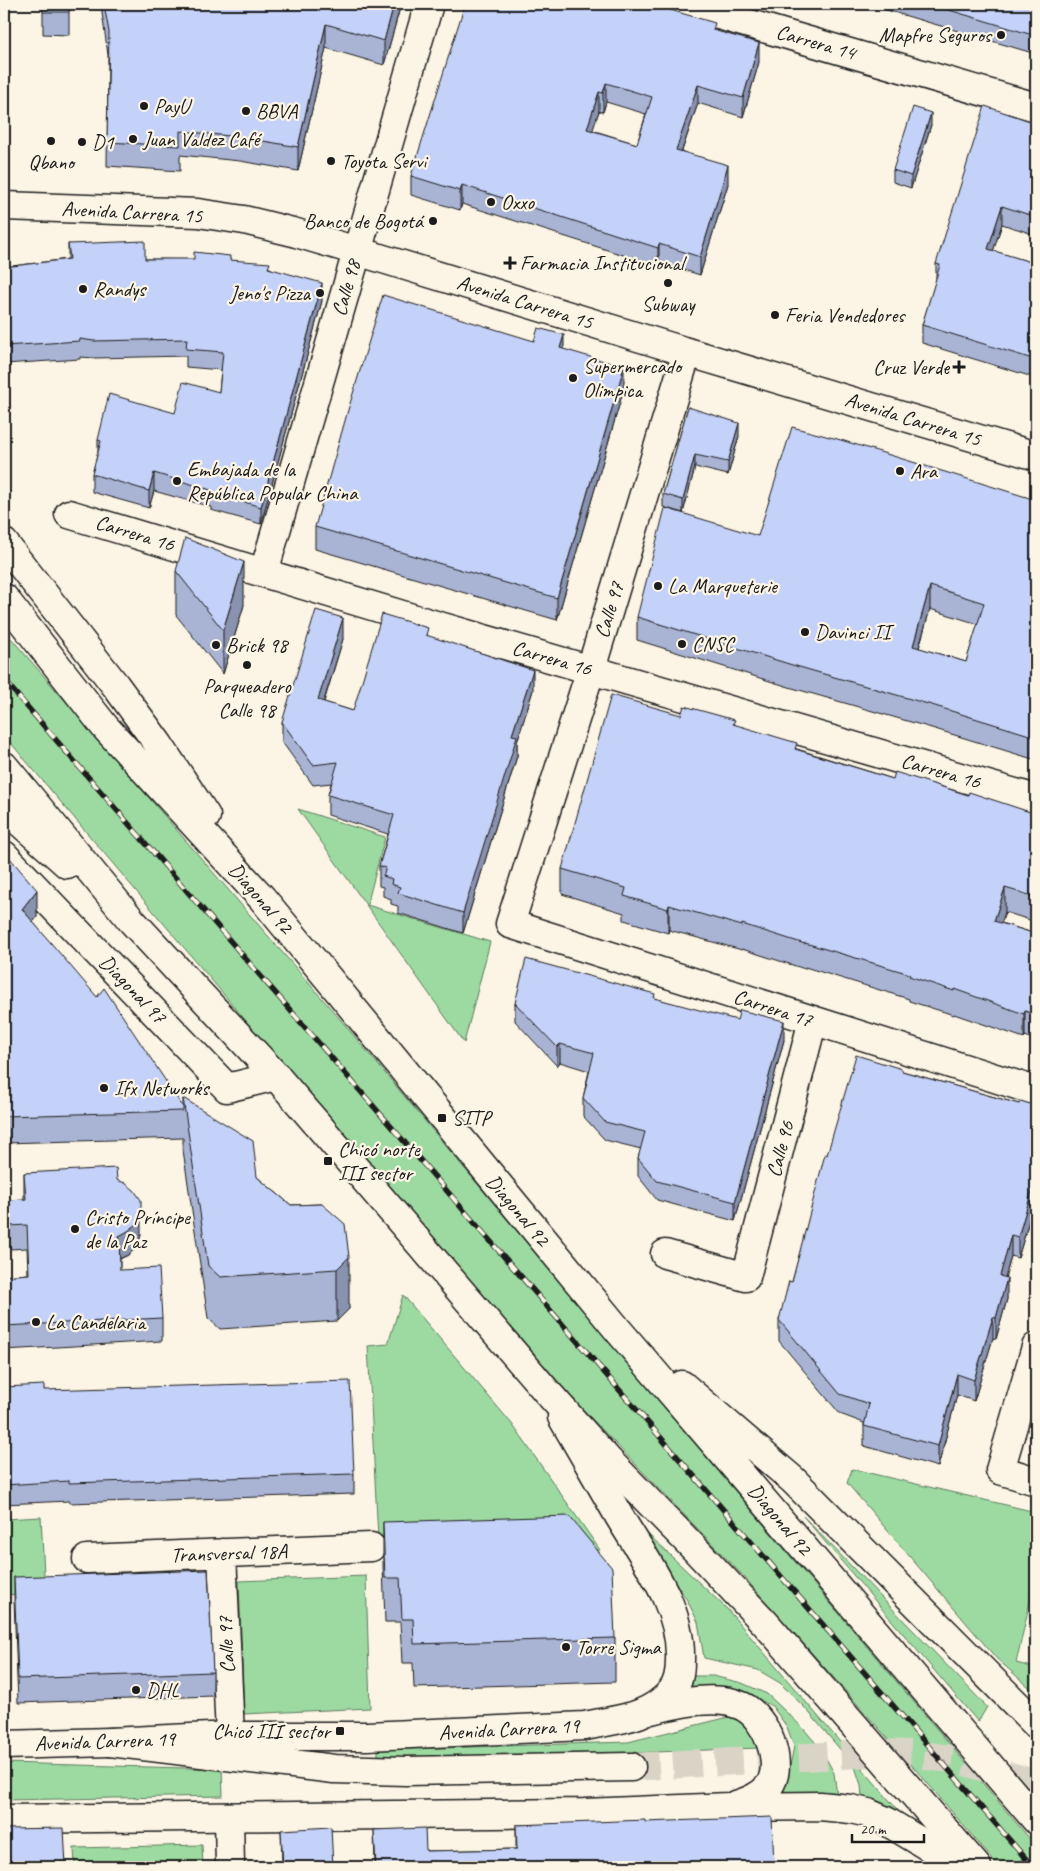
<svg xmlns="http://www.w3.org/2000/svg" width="1040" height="1871" viewBox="0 0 1040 1871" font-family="Caveat,sans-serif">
<rect width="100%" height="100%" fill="#fcf5e5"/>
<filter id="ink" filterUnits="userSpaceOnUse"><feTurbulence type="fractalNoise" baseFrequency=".02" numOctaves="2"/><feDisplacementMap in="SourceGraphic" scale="10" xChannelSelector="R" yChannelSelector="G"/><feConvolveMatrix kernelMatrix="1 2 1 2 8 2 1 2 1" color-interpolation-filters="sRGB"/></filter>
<g filter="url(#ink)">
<path fill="#9ddaa1" stroke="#5c7b5e" d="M4,630L345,1025L630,1367L1036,1846V1867H999L923,1778L744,1577L589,1416L457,1270L4,735Z
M298,809L385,837L367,905L490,942L464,1043Z
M403,1295L512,1424L600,1550L379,1557L368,1346L388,1344Z
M852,1469L1036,1512V1575L1016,1663L1036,1668V1693L997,1659L847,1483Z
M803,1516L987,1707L978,1722Z
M41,1517L45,1593L4,1595V1519Z
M635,1522L727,1609L918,1834L862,1798L861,1785L855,1767L806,1709L780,1683L758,1670L704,1658L698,1622L687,1600Z
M366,1576L370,1708L244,1714L239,1581Z
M691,1676H713L742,1683L767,1694L802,1727L821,1749L834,1773L837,1795L779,1799L789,1771L794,1746L787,1727L772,1706L746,1693L717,1687H690Z
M729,1717L742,1720L760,1748L629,1753L378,1759V1750L628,1742Z
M4,1763L222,1769L223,1796L4,1800Z
M202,1845L203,1867H75L74,1848Z"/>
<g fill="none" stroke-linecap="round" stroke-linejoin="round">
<path stroke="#dad4c7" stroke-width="28" stroke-dasharray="28 14" stroke-linecap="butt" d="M631,1767L875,1753L912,1754L959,1760L1036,1784"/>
<g stroke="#1c1c1c" stroke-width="31">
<path id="street" d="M681,4L1036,107
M687,352L591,669L510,924L1036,1091
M69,514L422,621L1036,799
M264,572L429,4
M4,855L227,1088L276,1076
M665,1254L746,1277L813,1020
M1036,1347L1000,1470L1036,1481
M222,1553L230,1736
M87,1559L371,1547
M229,1817L230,1867"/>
</g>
<g stroke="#1c1c1c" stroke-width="31">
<path id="secondary" d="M4,206L198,213L244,220L293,232L357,251L687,352L1036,456
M651,1710C677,1703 717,1694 742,1706C766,1717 785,1764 769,1786C760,1797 748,1801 736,1805
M4,1745L110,1742L230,1736H367L585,1726C617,1719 647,1719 671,1692C679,1683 680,1672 680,1660C682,1606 645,1560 619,1516C600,1483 581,1450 562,1417
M4,1819L585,1813L729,1807L820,1806L851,1809L868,1813L886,1821L962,1867"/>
</g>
<g stroke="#1c1c1c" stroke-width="31">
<path id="primary" d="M4,543L116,686L159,745L206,816
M4,598L105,727L262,898L618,1330L1036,1820
M4,766L132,921L276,1076L548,1393L609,1461L694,1548L766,1624L977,1867
M4,808L67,864
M682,1385L793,1480L1036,1724
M110,1742L334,1769L406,1771L631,1767"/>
</g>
<use href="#street" stroke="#fcf5e5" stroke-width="28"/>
<use href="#secondary" stroke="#fcf5e5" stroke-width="28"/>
<use href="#primary" stroke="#fcf5e5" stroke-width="28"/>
<g stroke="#1c1c1c" stroke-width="5.5">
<path id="rail" d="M4,680L1033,1867"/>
</g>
<use href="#rail" stroke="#fcf5e5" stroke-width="4" stroke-dasharray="11" stroke-linecap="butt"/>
</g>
<path fill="#a9b4d5" stroke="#1c1c1c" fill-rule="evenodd" d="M43,4H69V35L43,34Z
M102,4H401L384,65L326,48L298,171L240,161L180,155V171L107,166L108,55L102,13Z
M866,4H1036V54Z
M715,31L759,62L743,117L698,103L682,151L728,184L700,275L659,262L658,266L462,204L460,210L411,195V176ZM606,102L646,114L637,144L592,130L599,111L603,112Z
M1036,123V235L1002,224L993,251L1034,263L1036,257V378L922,343V325L936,280V264Z
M931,125L911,188L893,182V170Z
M68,244L145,259L230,260L270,268L322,301L261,524L211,510V507L154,491L149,508L92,492V474L98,452V440L175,413L219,392L221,370L186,367V356L94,358L80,357V359L4,364V267L68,259Z
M534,341L564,349L624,388L557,620L315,549V527Z
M688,407L739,436L728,475L695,467L683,513L663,507V494Z
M1036,500V760L935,729L789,687L637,640V617L758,536ZM930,609L978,624L966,662L919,648Z
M176,571L244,605L223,674L176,615Z
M428,636L533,690L517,742V756L463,933L398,913V906L391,904V899L383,896V887L379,886V866L388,834L328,815V795L331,783L313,785L282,742V722L343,639L324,702L353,711Z
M681,715L735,725L797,749L893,779L968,795L1036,814V922L1005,912L1001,923L1036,934V1040L1025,1036L1024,1038L954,1014V1015L909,1001V999L805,967V969L742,949V950L669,930L668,933L624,920V913L562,894V869Z
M4,858L37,917L33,922L183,1107V1098L257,1177L291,1205L322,1204L349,1309L337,1321L220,1329L208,1318L183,1150V1138L4,1143Z
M655,998L784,1040L735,1221L657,1200L638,1176V1158L641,1149L605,1140L583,1116V1098L589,1071L560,1062L557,1066L515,1021V1003Z
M902,1071L1019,1104L1036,1106V1197L1018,1258L1011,1256L1005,1278L1007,1299L996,1339L993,1338L974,1401L957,1395L938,1467L864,1446V1423L840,1414L779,1341V1320L792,1282L827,1155Z
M24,1173L117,1180L141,1235L137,1247L128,1255L120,1259V1270L162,1318V1341L4,1350V1276L28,1274L27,1248L10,1249L8,1223V1200L24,1199Z
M4,1387L44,1390L354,1474V1494L69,1503V1501L4,1504Z
M383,1522L615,1638V1682L414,1688L413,1663H402L400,1622H385L383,1566Z
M14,1577L213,1672V1696L18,1703L14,1601Z
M645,1822L774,1867H375L374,1830L426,1851L516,1849V1825Z
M281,1830L333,1867H282Z"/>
<path fill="#8992ae" stroke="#1c1c1c" d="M394,4H401L384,65V41Z
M326,24V48L298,171V147Z
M759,43V62L743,117V98Z
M606,83V102L603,112V93Z
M698,85V103L676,168V150Z
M599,92V111L587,148V129Z
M931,113V125L911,188V176Z
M728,165V184L700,275V257Z
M462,185V204L460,210V191Z
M1002,206V224L988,267V249Z
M659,244V262L658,266V248Z
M322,283V301L261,524V507Z
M564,335V357L560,348Z
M624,367V388L557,620V598Z
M739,423V436L728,475V462Z
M695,455V467L683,513V500Z
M154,473V491L149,508V491Z
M244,562V605L223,674V630Z
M930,586V609L913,668V646Z
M343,618V639L318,720V700Z
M533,670V690L517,742V756L463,933V913L512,735Z
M1005,888V912L994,946V921Z
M37,890V917L22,937V909Z
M669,905V930L668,933V909Z
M1025,1011V1036L1024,1038V1014Z
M784,1021V1040L735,1221V1202Z
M560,1044V1062L557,1066V1047Z
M1036,1177V1197L1018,1258V1237Z
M141,1212V1235L137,1247L128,1255L119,1259V1236Z
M1011,1235V1256L1000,1297V1276Z
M349,1257V1309L337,1321V1269Z
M1007,1278V1299L996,1339V1318Z
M993,1317V1338L974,1401V1380Z
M957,1374V1395L938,1467V1446Z"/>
<path fill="#c4d1f8" stroke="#1c1c1c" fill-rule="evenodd" d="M43,4H69V12H43Z
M104,4H394L384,41L326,24L298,147L240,137L180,131V146L107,142L109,32Z
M465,4H650L715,23L713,30L759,43L743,98L698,85L676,150L728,165L700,257L659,244L658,248L462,185L460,191L411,176ZM606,83L652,97L637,144L587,129L599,92L603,93Z
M929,4H1036V36Z
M985,106L1036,123V217L1002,206L988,249L1034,263L1036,257V360L922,325L940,265L936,264Z
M913,107L931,113L911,176L893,170Z
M145,241V259H194V252L230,256V260L270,263L268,268L322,283L261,507L211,492V490L154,473L149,491L92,474L101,441L98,440L109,394L175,413L183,382L219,392L223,352L186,349L187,339L94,341L80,339V341L4,346V267L70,259L68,244Z
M383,295L534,341L538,328L564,335L560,348L624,367L557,598L315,527L348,410Z
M688,407L739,423L728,462L695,455L683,500L663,494Z
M792,427L841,440L1036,500V737L935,706L789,664L637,617L665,508L758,536ZM930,586L984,603L966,662L913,646Z
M185,538L244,562L223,630L176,571Z
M316,610L343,618L318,700L353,711L382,614L428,628L426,635L533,670L512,735L517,736L463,913L398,893L400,887L391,884L392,879L383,876L386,868L379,866L394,815L328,795L338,762L313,765L282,722Z
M611,695L681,715L684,706L735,720L733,724L797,743L795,749L893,779L895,772L968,795L969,792L1036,814V897L1005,888L994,921L1036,934V1015L1025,1011L1024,1014L954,989V991L909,976L910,974L805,943V944L742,924V926L669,905L668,909L624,896L626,888L562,869Z
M9,857L37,890L22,909L97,997L104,988L183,1107V1111L4,1116V858Z
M526,959L655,994L654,998L737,1020L740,1010L784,1021L735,1202L657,1181L638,1158L645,1132L605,1122L583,1098L594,1053L560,1044L557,1047L515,1003Z
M856,1055L902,1069V1071L1019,1104L1021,1101L1036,1106V1177L1018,1237L1011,1235L1000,1276L1007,1278L996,1318L993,1317L974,1380L957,1374L938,1446L864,1426L869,1404L840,1394L779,1320L789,1281L792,1282L825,1154L827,1155Z
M183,1098L253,1141L257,1177L291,1205L322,1204L345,1224L349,1257L337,1269L220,1277L208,1266Z
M116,1168L117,1180L125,1183L134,1190L141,1200V1212L137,1224L128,1231L119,1236L120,1270L159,1268L162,1318L4,1326V1276L29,1274L27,1225L10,1226L8,1200L26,1199L24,1173Z
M350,1381L354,1474L69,1483V1481L4,1485V1387L44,1385V1390Z
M569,1516L612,1568L615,1638L414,1644L413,1619H402L400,1578H385L383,1522Z
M208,1570L213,1672L18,1679L14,1577Z
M772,1817L774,1867H376L374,1830L425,1828L426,1851L517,1849L516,1825L645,1820V1822Z
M331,1827L333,1867H283L281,1830Z
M64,1828L66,1867H4V1829Z"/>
</g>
<g fill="#1c1c1c" stroke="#fcf5e5" stroke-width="2">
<circle cx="1001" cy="35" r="5"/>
<circle cx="144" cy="106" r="5"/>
<circle cx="246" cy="111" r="5"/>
<circle cx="133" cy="139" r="5"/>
<circle cx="51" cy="141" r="5"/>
<circle cx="82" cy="142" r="5"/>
<circle cx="331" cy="161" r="5"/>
<circle cx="491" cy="202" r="5"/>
<circle cx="433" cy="221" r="5"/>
<path d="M507.5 255.5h5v5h5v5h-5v5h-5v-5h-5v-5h5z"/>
<circle cx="668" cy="283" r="5"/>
<circle cx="83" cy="289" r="5"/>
<circle cx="320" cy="293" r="5"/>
<circle cx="775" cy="315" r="5"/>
<path d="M956.5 359.5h5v5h5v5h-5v5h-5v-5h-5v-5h5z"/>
<circle cx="573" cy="378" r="5"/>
<circle cx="900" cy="471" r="5"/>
<circle cx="177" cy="481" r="5"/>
<circle cx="658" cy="586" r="5"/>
<circle cx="805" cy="632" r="5"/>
<circle cx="682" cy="644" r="5"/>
<circle cx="216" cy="645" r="5"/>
<circle cx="247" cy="665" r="5"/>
<circle cx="104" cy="1088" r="5"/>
<rect x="437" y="1113" width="10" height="10" rx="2.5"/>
<rect x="323" y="1156" width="10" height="10" rx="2.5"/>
<circle cx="75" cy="1229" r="5"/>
<circle cx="36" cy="1322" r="5"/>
<circle cx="566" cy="1647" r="5"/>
<circle cx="136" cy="1690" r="5"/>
<rect x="335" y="1726" width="10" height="10" rx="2.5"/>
</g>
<g text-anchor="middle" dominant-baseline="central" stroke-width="4.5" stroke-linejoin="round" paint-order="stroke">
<g font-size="21" fill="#1c1c1c" stroke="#fcf5e5" text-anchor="start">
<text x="991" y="35" text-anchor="end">Mapfre Seguros</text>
<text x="154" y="106">PayU</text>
<text x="256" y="111">BBVA</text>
<text x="143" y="139">Juan Valdez Café</text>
<text x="92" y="142">D1</text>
<text x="341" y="161">Toyota Servi</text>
<text x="51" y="162" text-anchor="middle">Qbano</text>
<text x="501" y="202">Oxxo</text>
<text x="423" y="221" text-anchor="end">Banco de Bogotá</text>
<text x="520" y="263">Farmacia Institucional</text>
<text x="93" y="289">Randys</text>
<text x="310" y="293" text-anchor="end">Jeno's Pizza</text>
<text x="668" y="304" text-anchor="middle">Subway</text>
<text x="785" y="315">Feria Vendedores</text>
<text x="583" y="366">Supermercado<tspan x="583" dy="24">Olimpica</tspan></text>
<text x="949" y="367" text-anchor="end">Cruz Verde</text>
<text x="187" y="469">Embajada de la<tspan x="187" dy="24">República Popular China</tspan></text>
<text x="910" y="471">Ara</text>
<text x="668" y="586">La Marqueterie</text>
<text x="815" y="632">Davinci II</text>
<text x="692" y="644">CNSC</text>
<text x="226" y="645">Brick 98</text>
<text x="247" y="686" text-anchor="middle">Parqueadero<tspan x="247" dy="24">Calle 98</tspan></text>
<text x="114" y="1088">Ifx Networks</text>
<text x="452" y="1118">SITP</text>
<text x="338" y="1149">Chicó norte<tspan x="338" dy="24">III sector</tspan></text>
<text x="85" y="1217">Cristo Príncipe<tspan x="85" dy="24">de la Paz</tspan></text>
<text x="46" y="1322">La Candelaria</text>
<text x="576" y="1647">Torre Sigma</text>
<text x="146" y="1690">DHL</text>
<text x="330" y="1731" text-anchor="end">Chicó III sector</text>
</g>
<g font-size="21" fill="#1c1c1c" stroke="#fcf5e5">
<text transform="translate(816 42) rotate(16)">Carrera 14</text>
<text transform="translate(132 212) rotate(3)">Avenida Carrera 15</text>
<text transform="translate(346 288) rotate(-74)">Calle 98</text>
<text transform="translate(525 302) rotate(17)">Avenida Carrera 15</text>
<text transform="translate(913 419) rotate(17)">Avenida Carrera 15</text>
<text transform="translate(135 533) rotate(17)">Carrera 16</text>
<text transform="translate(609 610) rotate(-73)">Calle 97</text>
<text transform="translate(552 658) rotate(16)">Carrera 16</text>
<text transform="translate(941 771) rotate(16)">Carrera 16</text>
<text transform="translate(261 898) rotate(49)">Diagonal 92</text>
<text transform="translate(133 989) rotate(46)">Diagonal 97</text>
<text transform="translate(773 1008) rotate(18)">Carrera 17</text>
<text transform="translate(780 1149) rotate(-75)">Calle 96</text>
<text transform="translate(518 1210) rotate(50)">Diagonal 92</text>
<text transform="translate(780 1519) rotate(50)">Diagonal 92</text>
<text transform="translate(229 1553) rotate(-2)">Transversal 18A</text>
<text transform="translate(226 1645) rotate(-93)">Calle 97</text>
<text transform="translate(509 1729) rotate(-3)">Avenida Carrera 19</text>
<text transform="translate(105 1741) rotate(-2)">Avenida Carrera 19</text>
</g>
</g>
<rect width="1040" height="1871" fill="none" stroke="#fcf5e5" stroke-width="20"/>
<rect x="10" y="10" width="1020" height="1851" fill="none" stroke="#1c1c1c" stroke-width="2" filter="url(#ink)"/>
<path d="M852 1834v8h72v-8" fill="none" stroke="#1c1c1c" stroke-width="2.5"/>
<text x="860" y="1834" font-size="15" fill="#1c1c1c" stroke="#fcf5e5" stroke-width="4" paint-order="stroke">20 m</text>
</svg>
